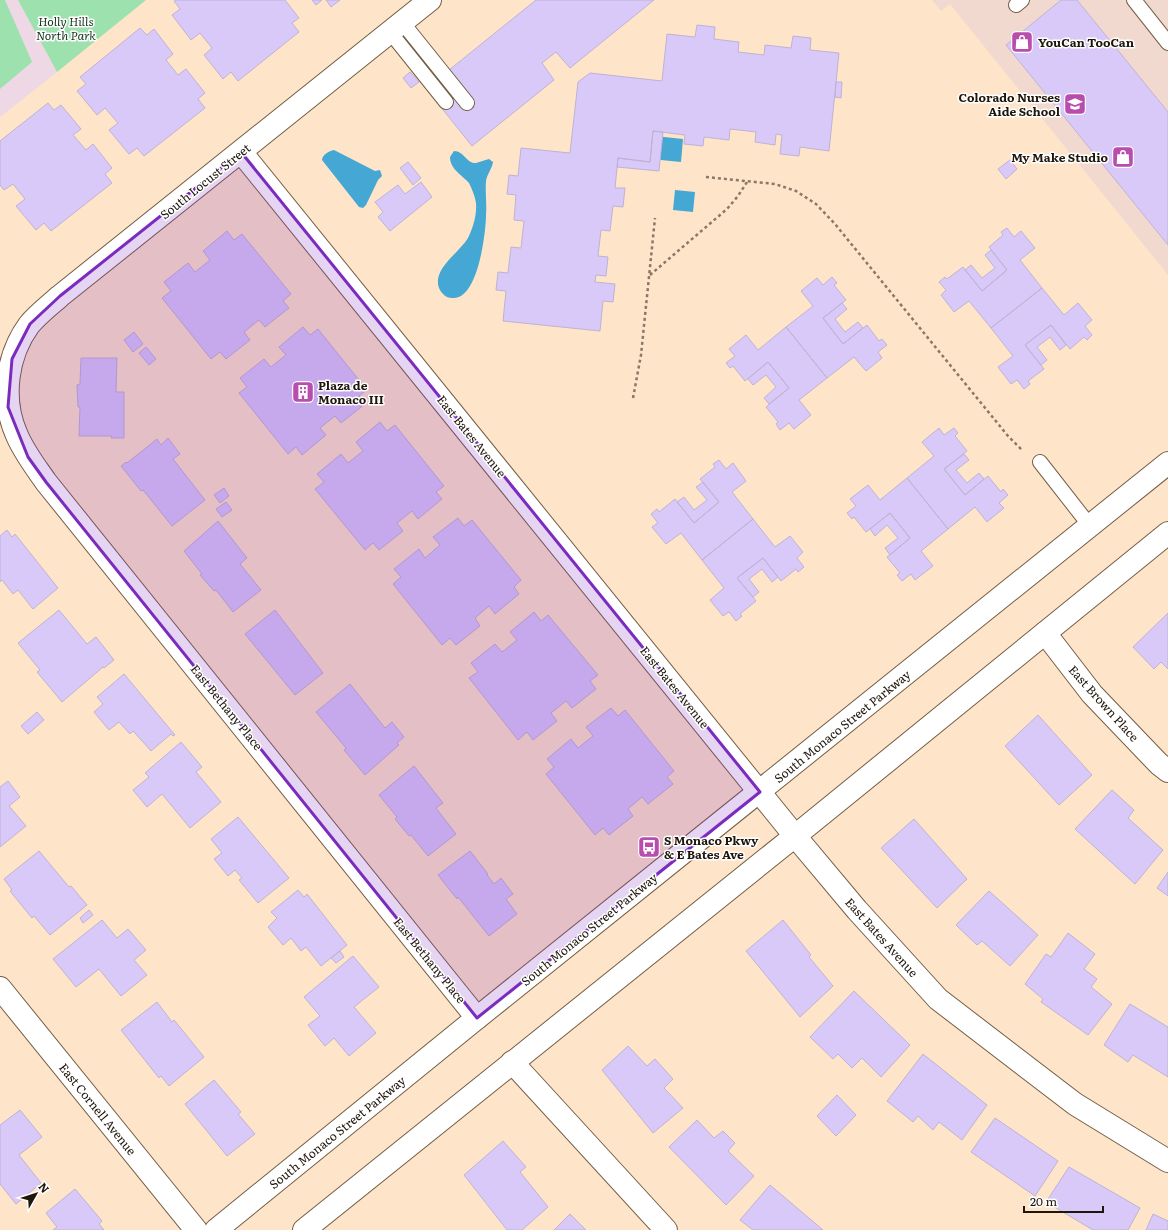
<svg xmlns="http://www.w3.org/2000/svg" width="1168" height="1230" viewBox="0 0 1168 1230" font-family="Literata,serif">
<rect width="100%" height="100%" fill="#fee4c9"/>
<path fill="#f2d9d0" d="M932,0H1168V275L950,4L941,11Z"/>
<path fill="#eed8e5" d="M0,0H18L57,72L0,117Z"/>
<path fill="#9de2ae" d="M0,0H5L32,62L0,89Z
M18,0H146L57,72Z"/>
<path fill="#45a7d3" d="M646,135L683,139L681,162L621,156Z
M334,150L375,171L380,170L382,176L378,180L366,205L363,208L359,207L322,160C322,155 329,151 334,150Z
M454,151C464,151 467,164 476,163C481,162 484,160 489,159L493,162C492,169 487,174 486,181C485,192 487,204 486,215C486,232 478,301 452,298C446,298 441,293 439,288C432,269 459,253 468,238C473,228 477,215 476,203C475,196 472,189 469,183C462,175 450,169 450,157Z
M675,190L695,192L693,212L673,210Z"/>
<path fill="#d9c9f8" stroke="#beb3d3" d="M176,0H285L299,18L292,23L299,32L238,81L231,72L223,79L204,55L212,48L200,33L191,40L172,15L180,9L174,1Z
M312,0H322L316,5Z
M326,0H340L331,7Z
M536,0H654L570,68L556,52L542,63L554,80L472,146L440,106L463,88L449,70Z
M1061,0H1077L1168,112V245L1006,45Z
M697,25L715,27L714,39L739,42L738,52L764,55L765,45L791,48L793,36L811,38L810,50L839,53L829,151L800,147L799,156L780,154L782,135L776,134L775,145L755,142L756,132L730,129L729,140L704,137L703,146L684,144L685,135L653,131L650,162L618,158L615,188H625L623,207L613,206L610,231L601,230L598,256L608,257L606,276L596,275L595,282L615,284L613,302L603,301L600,331L503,321L506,291L496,290L498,272L508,273L511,247L521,248L524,221L514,220L516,195L507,194L509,175L518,176L521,148L570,153L578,82L590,73L662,81L667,34L695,37Z
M140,28L147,35L154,29L173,54L166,60L178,75L186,69L205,93L198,99L205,108L144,156L137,148L129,154L109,130L118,123L105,108L97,115L77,91L86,84L80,77Z
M410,72L419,82L411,88L403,78Z
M836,82H842L841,98L835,97Z
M48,103L54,110L61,105L81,129L73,135L86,150L93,144L112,168L105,174L112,183L51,231L44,223L36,230L16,206L25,199L13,184L4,190L0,185V141Z
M653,131L663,132L659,171L617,167L618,158L650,162Z
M1010,160L1017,169L1006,179L998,169Z
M408,162L421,178L413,185L400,168Z
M421,182L432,197L390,231L378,217L383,212L375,202L398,185L405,194Z
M1007,228L1014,237L1021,231L1035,248L1020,260L1042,288L991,328L969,301L954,312L941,295L946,290L939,282L945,277L947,279L963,267L982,291L1007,270L989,247L1003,235L1001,232Z
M227,231L234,240L242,234L291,294L283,301L289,308L265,327L259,320L244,332L250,340L226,359L220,352L211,359L162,298L171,291L164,282L188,263L195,272L210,260L203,251Z
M991,250L1007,270L982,291L965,270L971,265L982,278L995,268L985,255Z
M832,277L837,283L834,285L846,300L823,318L843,344L867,325L879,341L882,339L887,345L878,352L882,358L866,371L854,357L827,378L786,327L813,306L801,291L817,278L823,285Z
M1042,288L1064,315L1078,303L1092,320L1085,326L1092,335L1087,340L1084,337L1070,349L1051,325L1025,345L1044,369L1028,381L1030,384L1024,389L1017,380L1011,384L998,367L1013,356L991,328Z
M842,303L847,309L835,319L845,332L858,322L863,328L843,344L823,318Z
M1051,325L1066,345L1060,350L1050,337L1037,347L1047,360L1041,365L1025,345Z
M303,327L310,335L318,329L367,390L359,396L365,404L341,423L335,416L320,428L326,435L302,455L296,447L288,454L239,393L247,387L240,378L264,359L271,367L286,355L279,347Z
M786,327L827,378L799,400L811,415L794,429L789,423L780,430L776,424L778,422L766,407L789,388L768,362L745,381L733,366L730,368L726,363L735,356L729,349L746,335L758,350Z
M134,332L143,344L133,352L124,340Z
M146,347L156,359L149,365L139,353Z
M81,358H117L116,392H124V438H111L112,436H79L80,407H78L77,385L80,384Z
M768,362L789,388L769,404L764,398L776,387L766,375L753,385L748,379Z
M380,422L387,431L395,425L444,486L436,492L442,499L418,519L412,511L397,523L403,531L379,550L373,543L365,550L315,489L324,482L317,474L341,454L348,463L363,451L356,442Z
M939,428L944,435L954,428L958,433L955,436L967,451L944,469L965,495L988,476L1001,492L1003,489L1008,495L999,503L1004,508L987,522L975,507L948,529L907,478L934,456L922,442Z
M168,438L180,454L173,459L205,500L172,526L143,490L141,491L121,466L126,462L127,463L157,439L161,445Z
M964,454L969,460L956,470L967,483L979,473L984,479L965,495L944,469Z
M719,460L726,469L733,463L746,481L732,492L753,519L702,560L681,533L666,544L652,527L658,523L651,514L657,509L659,512L675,499L694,523L719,502L700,479L715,467L713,464Z
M907,478L948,529L921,551L933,566L915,580L911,574L902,581L897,575L900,573L887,557L910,538L890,513L866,532L854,517L852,519L847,513L856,506L850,499L868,485L880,500Z
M703,482L719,502L694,523L677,502L684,497L694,510L707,500L696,487Z
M224,488L229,496L220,503L214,495Z
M226,502L232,510L222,517L216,509Z
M890,513L910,538L890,555L885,548L898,538L887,525L875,536L870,529Z
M458,518L464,526L472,520L521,580L514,587L519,594L495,614L489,606L475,618L480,626L456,645L450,638L442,645L393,584L401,577L394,569L419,549L425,558L440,545L433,537Z
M753,519L775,547L790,536L803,552L797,558L804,567L798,572L796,569L781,581L763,558L737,578L756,601L740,614L742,616L736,621L729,612L723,616L710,600L724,588L702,560Z
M218,521L247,558L240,564L261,590L233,612L216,590L214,591L200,575L202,574L184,551Z
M7,530L12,537L15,534L58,588L33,609L18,590L13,594L2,580L0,582V536Z
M763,558L778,577L772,582L762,569L749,579L759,592L753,597L737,578Z
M59,610L87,644L96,637L114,660L104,668L103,667L62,702L37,672L40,670L18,643Z
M275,610L323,673L295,695L245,634Z
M534,612L541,621L548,615L598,675L590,681L596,689L572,708L566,701L551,713L557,721L533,740L527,732L518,740L469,678L478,672L471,663L495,644L502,652L517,640L510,632Z
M1168,613V669L1161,662L1154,669L1133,647Z
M124,674L175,735L173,736L171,734L151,751L133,731L130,734L119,722L109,730L94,712L103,704L97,697Z
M350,684L385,728L392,722L404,737L397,743L399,745L365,775L344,750L346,748L316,712Z
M611,708L618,716L625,710L674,771L667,777L673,784L648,804L642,797L628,809L633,816L609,835L603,828L595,835L546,774L554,767L547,759L571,739L578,748L593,736L586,727Z
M37,712L44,720L28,734L21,726Z
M1038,715L1092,775L1059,805L1005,746Z
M181,742L202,767L196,772L221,802L190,828L162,794L147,807L133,790L149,777L145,773Z
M414,766L443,803L436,808L456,834L428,856L411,835L409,836L395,819L397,817L379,795Z
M8,781L20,797L9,806L26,826L0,847V787Z
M1112,790L1134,810L1128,818L1163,850L1135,884L1075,829Z
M238,817L289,878L258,903L239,880L242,878L235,870L228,876L214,859L222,853L211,839Z
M914,819L967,879L937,908L881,848Z
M39,851L69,887L71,886L87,905L50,935L34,916L32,918L10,891L12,890L4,879Z
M470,851L488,874L487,875L494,884L501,878L513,894L506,899L517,914L489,936L458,897L457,899L438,875Z
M1168,872V896L1157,888Z
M298,890L304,897L307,894L347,945L321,966L306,947L301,951L291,938L283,945L268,927L277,918L271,912Z
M989,891L1038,935L1010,966L982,941L977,945L956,925Z
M89,910L93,915L83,923L80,918Z
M102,920L117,938L128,929L146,950L134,960L147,975L121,996L99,969L76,987L53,959Z
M783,920L811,955L809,957L833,986L800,1017L746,951Z
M1068,933L1095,954L1084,969L1097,979L1091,987L1112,1004L1088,1035L1041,1002L1043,999L1025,984L1046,954L1051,957Z
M340,951L344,957L336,963L331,958Z
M353,956L379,987L354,1007L376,1033L349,1056L334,1038L325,1046L308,1025L320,1016L304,997Z
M854,991L910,1045L881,1077L862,1058L852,1068L838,1054L833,1059L810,1037Z
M157,1002L172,1022L174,1020L204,1057L169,1086L161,1076L159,1078L121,1030Z
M1130,1004L1168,1027V1077L1133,1055L1128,1062L1104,1045Z
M628,1046L647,1066L655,1059L673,1079L664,1088L683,1108L653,1133L602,1070Z
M923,1054L987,1105L962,1140L939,1122L933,1130L918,1116L913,1122L887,1101Z
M214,1080L241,1112L238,1114L255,1134L227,1156L185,1104Z
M837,1095L856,1115L836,1136L817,1116Z
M20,1110L42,1137L19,1155L41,1183L16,1204L0,1184V1125Z
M995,1118L1058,1161L1035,1196L971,1152Z
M697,1120L714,1138L723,1131L735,1143L728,1151L754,1176L726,1205L669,1147Z
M503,1141L526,1167L520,1172L548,1207L522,1230H507L464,1175Z
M1069,1167L1140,1208L1128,1230H1093L1046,1202Z
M770,1185L823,1230H753L740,1220Z
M75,1189L102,1221L99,1224L104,1230H53L57,1227L46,1213Z
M570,1214L586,1230H554Z
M1153,1214L1168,1221V1230H1146Z"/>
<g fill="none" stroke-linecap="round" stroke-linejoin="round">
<g stroke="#735e46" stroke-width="16">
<path id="lane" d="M1134,0L1168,43
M1016,5L1022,0
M402,22L467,103
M390,32L446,102
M1040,462L1090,526"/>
</g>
<g stroke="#735e46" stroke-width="24">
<path id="street" d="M430,0L60,296C50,305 38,314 29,325C7,355 1,398 16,433C23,451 35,466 46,482L477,1018
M241,152L795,836L857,910L938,999L1075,1104L1168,1161
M1045,633L1092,694L1159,764L1168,771
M0,988L196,1230
M512,1062L666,1230"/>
</g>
<g stroke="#735e46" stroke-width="24">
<path id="secondary" d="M216,1230L477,1018L1168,463
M304,1230L795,836L1168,533"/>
</g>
<path stroke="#8a7866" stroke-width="2.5" stroke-dasharray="3 3" stroke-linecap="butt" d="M706,177L775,184L796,191L816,204L835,224L1008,436L1023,451
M650,275L727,209L738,196L747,182
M633,398L641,355L655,218"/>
<use href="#lane" stroke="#fff" stroke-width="14"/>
<use href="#street" stroke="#fff" stroke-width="22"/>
<use href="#secondary" stroke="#fff" stroke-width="22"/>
</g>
<path fill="#7b2cbf" fill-opacity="0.2" stroke="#7b2cbf" stroke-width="3" stroke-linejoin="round" d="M241,152L760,792L477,1018L46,482L28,457L8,407L12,359L30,324L60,296Z"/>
<defs>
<g id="shop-square" transform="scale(1.15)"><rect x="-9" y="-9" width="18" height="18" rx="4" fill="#b84dad" stroke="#fff"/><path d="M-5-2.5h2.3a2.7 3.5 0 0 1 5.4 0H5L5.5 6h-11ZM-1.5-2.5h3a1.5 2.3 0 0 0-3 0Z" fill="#fff"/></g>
<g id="school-square" transform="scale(1.15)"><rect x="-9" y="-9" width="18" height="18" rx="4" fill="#b84dad" stroke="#fff"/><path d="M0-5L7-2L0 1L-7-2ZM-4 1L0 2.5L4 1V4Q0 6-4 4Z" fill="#fff"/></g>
<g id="building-square" transform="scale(1.15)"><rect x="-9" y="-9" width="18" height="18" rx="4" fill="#b84dad" stroke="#fff"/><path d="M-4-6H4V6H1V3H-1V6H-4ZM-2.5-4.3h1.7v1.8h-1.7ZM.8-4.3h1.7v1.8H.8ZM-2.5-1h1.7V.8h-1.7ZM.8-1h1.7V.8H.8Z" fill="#fff"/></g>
<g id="bus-square" transform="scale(1.15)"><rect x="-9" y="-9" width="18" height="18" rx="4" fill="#b84dad" stroke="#fff"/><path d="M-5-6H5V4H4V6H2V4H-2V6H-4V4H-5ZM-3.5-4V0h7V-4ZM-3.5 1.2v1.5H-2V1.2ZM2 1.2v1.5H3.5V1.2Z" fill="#fff"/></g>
</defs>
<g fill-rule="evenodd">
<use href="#shop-square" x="1022" y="42"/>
<use href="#school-square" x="1075" y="104"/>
<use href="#shop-square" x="1123" y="157"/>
<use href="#building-square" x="303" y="392"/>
<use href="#bus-square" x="649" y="847"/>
</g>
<g text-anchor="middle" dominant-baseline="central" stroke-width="3" stroke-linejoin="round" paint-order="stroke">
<g font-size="12" font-style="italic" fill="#14341e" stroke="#fff">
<text x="66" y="21">Holly Hills<tspan x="66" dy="14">North Park</tspan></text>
</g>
<g font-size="12" font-weight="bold" fill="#1e150b" stroke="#fff" text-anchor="start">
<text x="1038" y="42">YouCan TooCan</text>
<text x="1060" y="97" text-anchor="end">Colorado Nurses<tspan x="1060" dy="14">Aide School</tspan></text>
<text x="1108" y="157" text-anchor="end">My Make Studio</text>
<text x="318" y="385">Plaza de<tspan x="318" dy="14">Monaco III</tspan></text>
<text x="664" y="840">S Monaco Pkwy<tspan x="664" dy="14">&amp; E Bates Ave</tspan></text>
</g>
<g font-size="12" fill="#1e150b" stroke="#fff">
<text transform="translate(205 181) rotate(-39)">South Locust Street</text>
<text transform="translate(472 436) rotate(51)">East Bates Avenue</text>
<text transform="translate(675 687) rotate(51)">East Bates Avenue</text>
<text transform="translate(1104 703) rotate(48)">East Brown Place</text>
<text transform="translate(227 707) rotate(51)">East Bethany Place</text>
<text transform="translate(842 726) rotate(-39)">South Monaco Street Parkway</text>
<text transform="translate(589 929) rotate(-39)">South Monaco Street Parkway</text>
<text transform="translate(882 937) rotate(48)">East Bates Avenue</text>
<text transform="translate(430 960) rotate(51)">East Bethany Place</text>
<text transform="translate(98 1109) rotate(51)">East Cornell Avenue</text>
<text transform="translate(337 1132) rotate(-39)">South Monaco Street Parkway</text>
</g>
</g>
<g transform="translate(36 1194) rotate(51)" stroke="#ffffff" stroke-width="3" paint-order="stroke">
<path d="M0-3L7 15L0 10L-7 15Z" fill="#1e150b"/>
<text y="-6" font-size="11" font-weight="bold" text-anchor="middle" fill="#1e150b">N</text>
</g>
<path d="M1024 1206v6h79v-6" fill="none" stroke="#1e150b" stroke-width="2"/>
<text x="1030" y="1206" font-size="12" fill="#1e150b" stroke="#ffffff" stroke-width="3" paint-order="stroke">20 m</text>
</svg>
